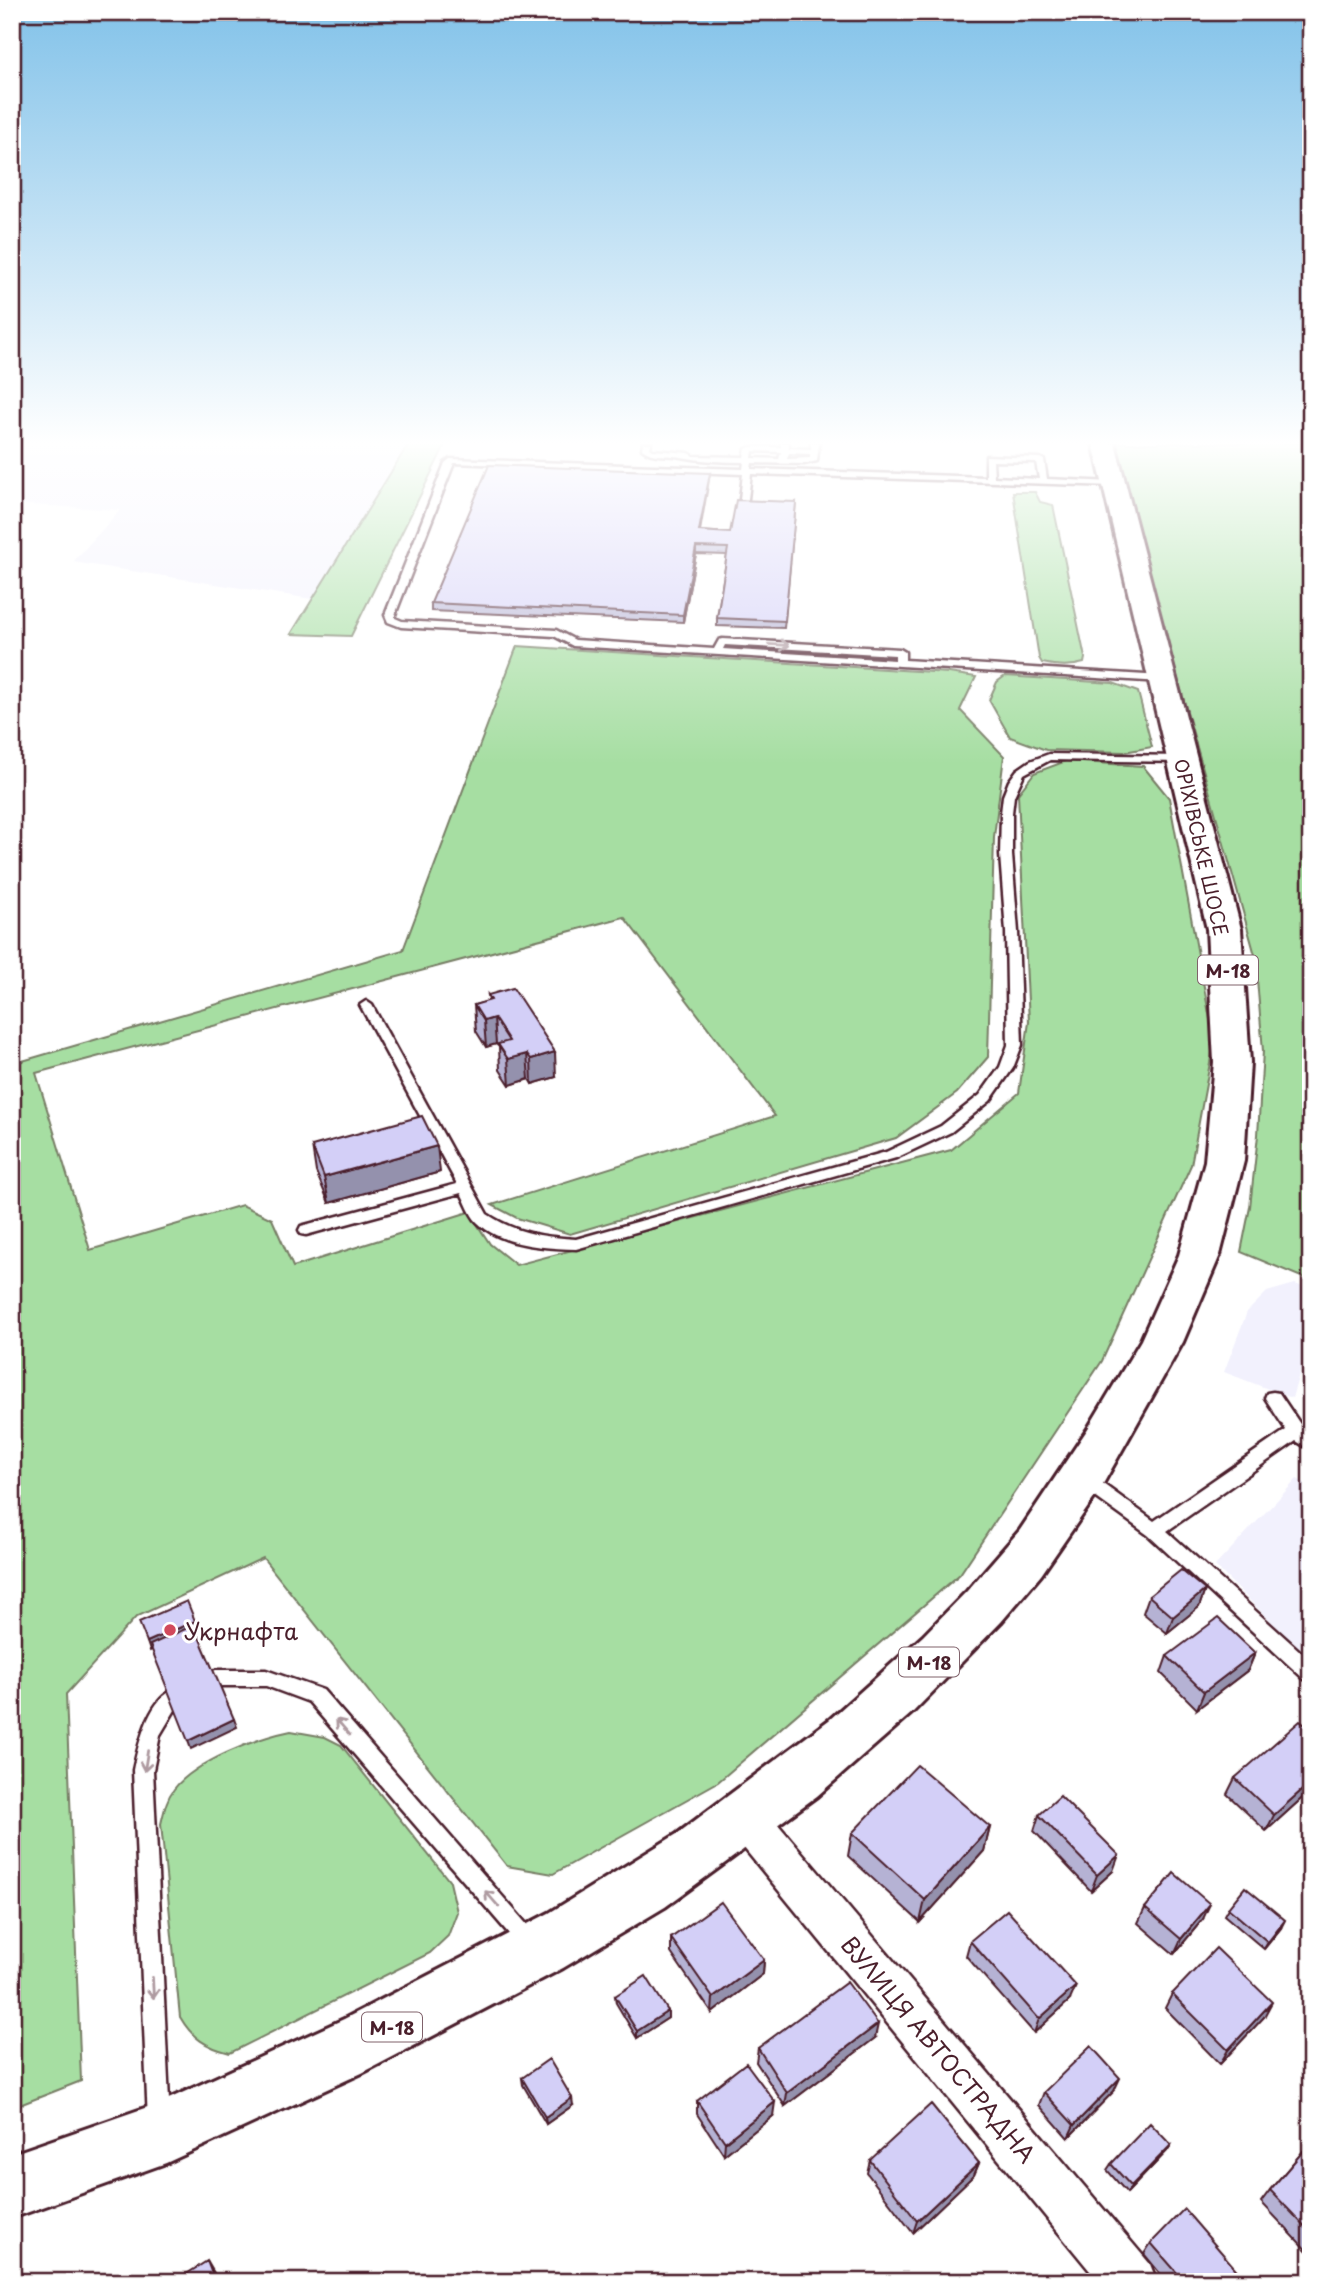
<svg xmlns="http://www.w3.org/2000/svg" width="1323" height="2294" viewBox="0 0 1323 2294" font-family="'Playpen Sans',sans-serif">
<rect width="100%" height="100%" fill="#fff"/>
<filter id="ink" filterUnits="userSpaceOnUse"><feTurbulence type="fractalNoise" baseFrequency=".0143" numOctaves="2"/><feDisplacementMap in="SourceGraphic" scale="14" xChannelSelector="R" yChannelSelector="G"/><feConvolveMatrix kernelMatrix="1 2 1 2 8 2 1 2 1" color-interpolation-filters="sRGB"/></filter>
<g filter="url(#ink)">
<path fill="#f2f1fd" d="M12,443H409L312,599L73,562L120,510L12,504Z
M1295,1284L1311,1290V1344L1305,1354L1292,1398L1224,1372L1247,1312L1267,1292Z
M1297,1479L1311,1486V1661L1215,1566Z"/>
<path fill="#a6dea2" stroke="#787e66" stroke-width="2" d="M409,443H446L351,636L291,634Z
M1112,443H1311V1281L1241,1252L1250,1207L1258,1135L1263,1051L1255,955Z
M1013,492H1035L1040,502L1053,505L1085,658L1084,663C1071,667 1055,666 1042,663L1039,658Z
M517,646L949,673L976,677L960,710L1004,756L994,837L988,1057L957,1093L896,1138L570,1234L517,1218L492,1205L775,1116L624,917L36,1073L90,1250L242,1205L272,1219L293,1267L469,1212L490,1244L516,1265L951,1150L1019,1093L1029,1022L1018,794L1034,773L1066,761L1143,766L1169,798L1214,1041L1191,1165L1102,1361L960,1574L718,1782L553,1874L507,1866L263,1558L136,1617L66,1694L81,2081L12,2108V1064L403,950Z
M1005,676L1113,683L1138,692L1152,747L1124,752L1046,750L1010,737L989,700L997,682Z
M291,1731L325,1737L341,1745L450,1882L457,1912L448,1936L430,1953L230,2053C206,2047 192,2038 180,2017L161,1824C164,1812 166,1799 174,1789C196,1761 257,1738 291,1731Z"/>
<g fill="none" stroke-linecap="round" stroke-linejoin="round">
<g stroke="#4a1f2b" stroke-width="5">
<path id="service" d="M643,443H651L650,448L653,450L689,453L693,456L744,457L746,449L750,447H781V443H789V448L811,449V443H819L817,461L804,464L752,463L751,469L986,477V456L1040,458L1044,460L1047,479L1114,482L1118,484L1114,486L751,474L747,507L743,510L739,507L743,474L454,463L395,615V618L402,621L556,630L575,640L714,649L719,640L722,639L900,649L905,652V660L1162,676L1167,679L1162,682L573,646L554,636L401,627L388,622L385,615L445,463L450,459L743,469L744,462C723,462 702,461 681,457C667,454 653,458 642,449ZM753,451L781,452L779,459L752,458ZM789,453L810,454V458L787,459ZM993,461L1036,462L1039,479L994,477ZM725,645L895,655V660L723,649Z
M1049,754L1182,756L1187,759L1182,762L1050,760L1024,774L1014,796L1012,813V855L1018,932L1022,1045L1013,1068L990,1101L951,1132L896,1158L576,1249C545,1248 501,1246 477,1222C470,1215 466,1202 461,1193L306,1235L301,1234L299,1230L301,1226L457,1184L360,1005L366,1001L372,1005L487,1214C515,1233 543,1237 576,1239L886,1152L941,1126L980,1095L1000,1067L1008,1045L1006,932L1000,855L1001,813L1003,796L1009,781L1017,770L1030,761Z
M1273,1392L1279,1393L1302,1427L1311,1434V1450L1296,1441L1167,1531L1311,1661V1681L1304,1679L1148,1535L1080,1486L1078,1481L1080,1476L1086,1474L1092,1476L1154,1521L1286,1430L1265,1398L1267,1393Z
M216,1670H266L323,1690L536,1935L539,1942L536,1949L529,1952L522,1949L309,1702L266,1686H216L209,1684L207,1678L209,1672Z
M172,1691L179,1694L181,1700L160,1735L153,1770L170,2122L167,2130L159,2133L151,2130L148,2122L133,1770C138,1747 148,1701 172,1691Z"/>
</g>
<g stroke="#4a1f2b" stroke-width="5">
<path id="minor" d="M745,1797L760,1803L1150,2264L1157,2282H1099L730,1831L724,1817L730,1803Z"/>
</g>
<g stroke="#4a1f2b" stroke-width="6">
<path id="trunk" d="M1093,443H1115L1241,929L1250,1062L1244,1161L1220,1255L1183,1342L1099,1491L1041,1575L1001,1622L913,1712L817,1796L665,1907L563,1968L362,2073L166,2163L12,2218V2154L162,2102L344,2019L549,1913L677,1834L829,1720L923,1636L967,1591L1020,1530L1087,1430L1141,1340L1179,1255L1205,1161L1214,1062L1207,929Z"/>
</g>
<use href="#service" fill="#fff" fill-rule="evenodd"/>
<use href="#minor" fill="#fff" fill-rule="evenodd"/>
<use href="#trunk" fill="#fff" fill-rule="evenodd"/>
</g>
<path fill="#b5b2d4" stroke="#4a1f2b" stroke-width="2" d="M710,473L709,480L700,531L730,533L796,502L784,628L717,626V618L727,555L696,554L683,622L431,611V603Z
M488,995L556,1077L532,1084L529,1079L510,1085L500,1070L499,1047L496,1044L486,1047L476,1031L474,1005L489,1001Z
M312,1146L440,1172L329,1203L316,1172Z
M1205,1590L1199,1607L1167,1633L1143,1613L1149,1596Z
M1255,1653L1248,1670L1197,1709L1161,1673L1167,1656Z
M1311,1730V1790L1266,1831L1227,1794L1235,1778Z
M1039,1815L1113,1871L1091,1891L1034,1831Z
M990,1827L984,1851L920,1922L848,1856L852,1833Z
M1145,1908L1203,1919L1174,1954L1138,1923Z
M1228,1908L1281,1928L1264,1949L1224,1915Z
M671,1938L764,1960L763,1974L712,2013L671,1953Z
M970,1941L1070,2000L1034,2033L966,1956Z
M1172,1994L1264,2017L1220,2064L1165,2008Z
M615,1996L668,2011V2018L637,2038L616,2003Z
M875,2038L785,2106L756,2062L758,2048Z
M522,2078L573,2105L546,2124L523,2085Z
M1114,2091L1068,2138L1039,2105L1044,2092Z
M697,2101L773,2116L724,2155L697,2114Z
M1311,2142V2255L1261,2202L1270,2190Z
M1171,2145L1167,2151L1127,2193L1107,2170L1111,2164Z
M870,2160L979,2163L974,2175L913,2233L867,2173Z
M1151,2243L1247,2282H1167L1144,2254Z"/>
<path fill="#9491ad" stroke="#4a1f2b" stroke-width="2" d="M696,547V554L683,622V615Z
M494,1018L496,1044L486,1047L484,1021Z
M555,1052L556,1077L532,1084L531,1059Z
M527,1054L529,1079L510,1085L508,1059Z
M437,1146L440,1172L329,1203L324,1177Z
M1205,1590L1199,1607L1167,1633L1173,1617Z
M195,1621L198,1629L150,1651L147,1642Z
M1255,1653L1248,1670L1197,1709L1204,1692Z
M234,1719L237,1727L191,1749L188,1741Z
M1311,1782V1790L1266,1831L1274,1815Z
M990,1827L984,1851L920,1922L925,1900Z
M1119,1855L1113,1871L1091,1891L1097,1875Z
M1210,1904L1203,1919L1174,1954L1181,1939Z
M1285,1920L1281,1928L1264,1949L1268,1942Z
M764,1960L763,1974L712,2013L713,1998Z
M1076,1986L1070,2000L1034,2033L1039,2019Z
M1272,2002L1264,2017L1220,2064L1228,2050Z
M668,2011V2018L637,2038V2031Z
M878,2024L875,2038L785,2106L787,2093Z
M1120,2078L1114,2091L1068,2138L1074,2125Z
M572,2098L573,2105L546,2124L545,2117Z
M775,2102L773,2116L724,2155L725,2142Z
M1171,2145L1167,2151L1127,2193L1131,2186Z
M979,2163L974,2175L913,2233L917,2221Z
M207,2261L214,2273L217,2282H215Z"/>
<path fill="#d3cff7" stroke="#4a1f2b" stroke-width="2" d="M489,465L710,473L699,531L730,533L736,500L796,502L785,621L717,618L728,548L696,547L683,615L431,603Z
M513,988L555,1052L531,1059L527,1054L508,1059L498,1044L509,1041L494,1018L484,1021L474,1005L491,1000L488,995Z
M422,1116L437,1146L324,1177L312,1146Z
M1181,1570L1205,1590L1173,1617L1149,1596Z
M187,1601L195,1621L147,1642L139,1622Z
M1218,1618L1255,1653L1204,1692L1167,1656Z
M194,1625L234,1719L188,1741L150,1645Z
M1300,1721L1311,1730V1782L1274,1815L1235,1778Z
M917,1765L990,1827L925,1900L852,1833Z
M1060,1796L1119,1855L1097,1875L1039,1815Z
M1174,1873L1210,1904L1181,1939L1145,1908Z
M1245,1887L1285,1920L1268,1942L1228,1908Z
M721,1902L764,1960L713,1998L671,1938Z
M1007,1910L1076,1986L1039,2019L970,1941Z
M1216,1948L1272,2002L1228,2050L1172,1994Z
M646,1976L668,2011L637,2031L615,1996Z
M847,1982L878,2024L787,2093L758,2048Z
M1091,2046L1120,2078L1074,2125L1044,2092Z
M549,2059L572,2098L545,2117L522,2078Z
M746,2063L775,2102L725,2142L697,2101Z
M931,2104L979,2163L917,2221L870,2160Z
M1150,2123L1171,2145L1131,2186L1111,2164Z
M1311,2142V2233L1270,2190Z
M1184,2209L1247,2282H1185L1151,2243Z
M207,2261L215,2282H174Z
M1024,2274L1029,2282H1015Z"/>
<defs><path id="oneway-shaft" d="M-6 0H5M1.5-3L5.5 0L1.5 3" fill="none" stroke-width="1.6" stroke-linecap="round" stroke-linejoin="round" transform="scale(1.75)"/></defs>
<g stroke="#ae9aa0">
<use href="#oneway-shaft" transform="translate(779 645) rotate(3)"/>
<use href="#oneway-shaft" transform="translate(343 1727) rotate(-131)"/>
<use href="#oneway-shaft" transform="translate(146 1761) rotate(99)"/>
<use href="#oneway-shaft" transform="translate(492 1899) rotate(-131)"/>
<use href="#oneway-shaft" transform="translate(153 1988) rotate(87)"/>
</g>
</g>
<linearGradient id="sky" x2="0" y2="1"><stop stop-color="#82c2e9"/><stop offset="0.58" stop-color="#fff"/><stop offset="1" stop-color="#fff" stop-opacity="0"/></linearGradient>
<rect width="1323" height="764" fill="url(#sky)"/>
<circle fill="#d1495b" stroke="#fff" stroke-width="2.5" cx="170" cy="1630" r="7"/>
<g text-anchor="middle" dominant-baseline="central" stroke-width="6" stroke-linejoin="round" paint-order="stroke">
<g fill="#fff" stroke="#80626b" stroke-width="2">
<rect x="1198" y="955.5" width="60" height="29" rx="5"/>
<rect x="899" y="1647.5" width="60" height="29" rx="5"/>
<rect x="362" y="2012.5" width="60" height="29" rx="5"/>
</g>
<g font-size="18" font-weight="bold" fill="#4a1f2b">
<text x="1228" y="970">М-18</text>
<text x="929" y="1662">М-18</text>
<text x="392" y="2027">М-18</text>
</g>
<g font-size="19" fill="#4a1f2b" stroke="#fff">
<text transform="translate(1202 847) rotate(77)">ОРІХІВСЬКЕ ШОСЕ</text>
</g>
<g font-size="23" fill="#4a1f2b" stroke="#fff" text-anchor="start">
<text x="184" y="1630">Укрнафта</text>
</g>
<g font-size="23" fill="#4a1f2b" stroke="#fff">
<text transform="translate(939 2049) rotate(50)">ВУЛИЦЯ АВТОСТРАДНА</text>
</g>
</g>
<rect width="1323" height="2294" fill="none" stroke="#fff" stroke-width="42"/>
<rect x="21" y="21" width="1281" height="2252" fill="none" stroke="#4a1f2b" stroke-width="2.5" filter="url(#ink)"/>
</svg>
